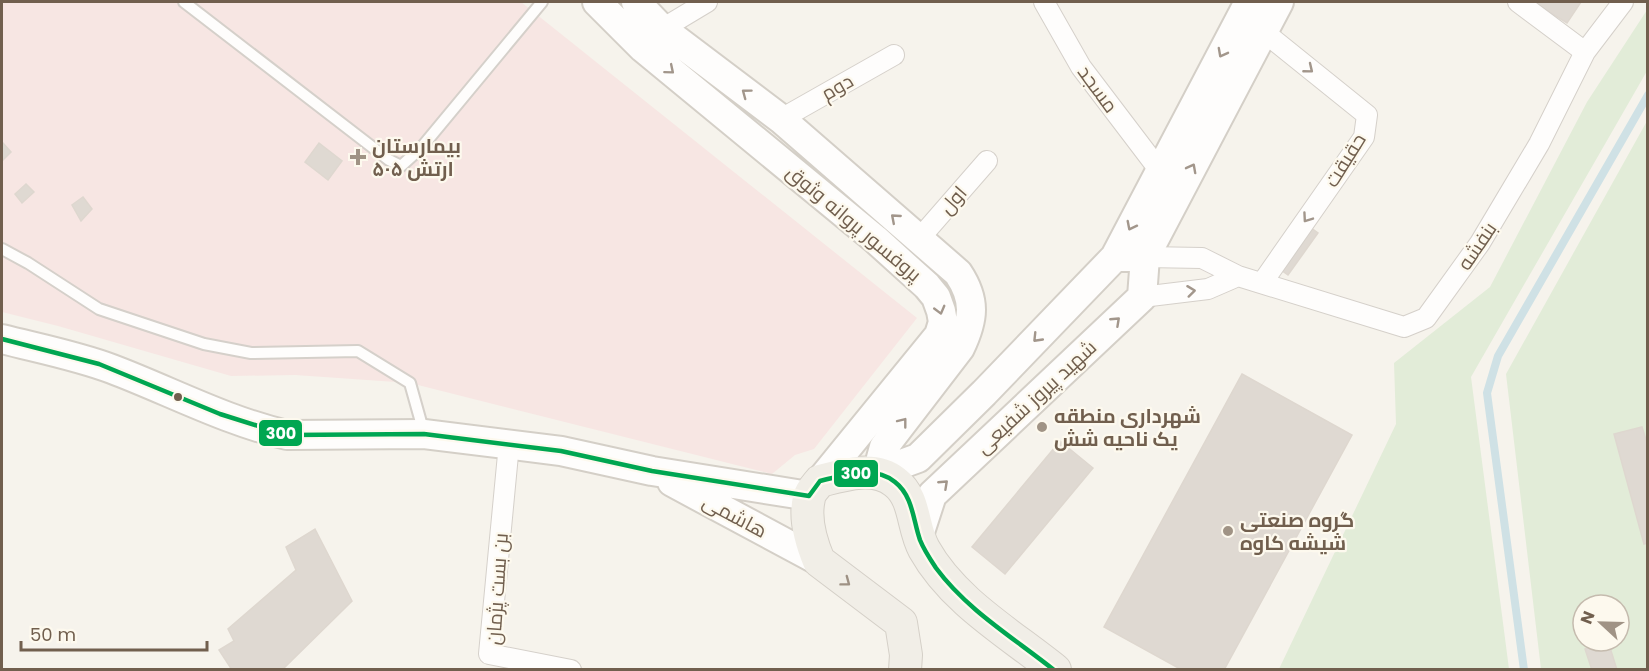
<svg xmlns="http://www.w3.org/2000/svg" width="1649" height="671" viewBox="0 0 1649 671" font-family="Poppins,Cairo,sans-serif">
<rect width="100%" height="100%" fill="#f6f3ec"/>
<path fill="#f7e6e3" d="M2,2H521L917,318L814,449L795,455L772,474L410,383L295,375L231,376L58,326L2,312Z"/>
<path fill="#e2ecd8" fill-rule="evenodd" d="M1647,10V71L1471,377L1509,669H1279L1396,424L1394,363L1490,287L1587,102Z
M1647,121V669H1541L1506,374ZM1583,605H1619V641H1583Z"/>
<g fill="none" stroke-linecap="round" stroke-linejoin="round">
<path stroke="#cfe1e5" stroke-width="8" d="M1524,670L1487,393L1498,356L1648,95"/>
</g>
<path fill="#dfd9d2" stroke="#ded7cf" stroke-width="1.5" d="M1533,2H1581L1567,23Z
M3,143L11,152L2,161V145Z
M319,143L342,161L328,180L305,162Z
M26,184L34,192L22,203L15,194Z
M83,197L92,209L81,221L72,205Z
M1307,225L1318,233L1288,275L1277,267Z
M1242,374L1352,435L1224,670H1182L1104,627Z
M1642,427L1648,446V543L1644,544L1614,434Z
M1060,441L1093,468L1005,574L972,547Z
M315,529L352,601L282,670H232L219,650L234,641L228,629L296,570L286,547Z
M1608,641L1617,670H1592L1585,649Z"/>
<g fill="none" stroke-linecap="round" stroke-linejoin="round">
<g stroke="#d5d0ca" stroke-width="14">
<path id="lane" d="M184,2L389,160L401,166L421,148L542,2
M2,249L28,263L99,309L204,344L251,353L358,351L410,383L424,433"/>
</g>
<g stroke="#d5d0ca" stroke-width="22">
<path id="street" d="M1044,2L1081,67L1160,171
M1518,2L1585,52
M662,29L707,2
M781,119L894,55
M919,239L987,161
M1145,257L1202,258L1238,276L1404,327L1426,318L1480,243L1539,144L1585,52L1623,2
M1262,283L1364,137L1367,115L1264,32
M1142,297L1208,289L1238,276
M509,444L489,654L571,670"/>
</g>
<g stroke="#d4cfc7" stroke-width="32">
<path id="secondary" d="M597,2L643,48L875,239L927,286L936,297L941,311L943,322L939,335L820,481
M636,2L662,29L781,119L958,273C976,300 974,319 960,348L884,447L877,473
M1115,257L1249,2
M2,339C37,348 78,356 112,369C170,391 226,421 287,435L424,434L561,451L652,471L809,496
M877,473L918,458L984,393L1115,257H1145
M672,482L819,561
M919,535L932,495L1142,297L1145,257L1279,2"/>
</g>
<g stroke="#d4cfc7" stroke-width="34">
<path id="primary" d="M905,670L906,655L901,623L819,561C811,542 804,519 809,498C810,492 816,486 820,481C843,475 874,465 895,482C916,498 912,527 924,549C953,601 1009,633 1055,670"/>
</g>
<use href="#lane" stroke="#fefdfc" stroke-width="10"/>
<use href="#street" stroke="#fefdfc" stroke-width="20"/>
<use href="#secondary" stroke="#fefdfc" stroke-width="28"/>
<use href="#primary" stroke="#f1eee7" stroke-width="32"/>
<g stroke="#fdf9ee" stroke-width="9">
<path id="bus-1" d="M2,339L99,364L220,414L287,435L424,434L561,451L652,471L809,496L820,481C844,475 874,465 895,482C913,496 913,520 920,540C924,550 930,559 936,568C967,610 1014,638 1054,670"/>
</g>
<use href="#bus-1" stroke="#00a651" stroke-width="4.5"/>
</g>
<defs><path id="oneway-chevron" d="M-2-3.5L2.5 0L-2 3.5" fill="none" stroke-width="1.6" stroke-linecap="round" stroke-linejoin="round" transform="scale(1.5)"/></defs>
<g stroke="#a2968b">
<use href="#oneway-chevron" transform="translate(1222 53) rotate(118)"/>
<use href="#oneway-chevron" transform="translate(1309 69) rotate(39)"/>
<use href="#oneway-chevron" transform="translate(670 70) rotate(40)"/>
<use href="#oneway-chevron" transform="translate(746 93) rotate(-143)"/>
<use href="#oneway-chevron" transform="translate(1192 168) rotate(-62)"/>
<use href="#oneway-chevron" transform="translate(895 218) rotate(-139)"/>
<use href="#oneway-chevron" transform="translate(1307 218) rotate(125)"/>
<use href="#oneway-chevron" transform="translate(1131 226) rotate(117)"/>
<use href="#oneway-chevron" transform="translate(1191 291) rotate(-7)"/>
<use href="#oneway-chevron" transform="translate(940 310) rotate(75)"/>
<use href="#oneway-chevron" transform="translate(1116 321) rotate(-43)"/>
<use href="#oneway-chevron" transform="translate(1037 338) rotate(134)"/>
<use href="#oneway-chevron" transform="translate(903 422) rotate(-52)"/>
<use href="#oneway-chevron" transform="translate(944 484) rotate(-43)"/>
</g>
<use stroke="#9e9184" href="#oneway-chevron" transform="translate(846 582) rotate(37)"/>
<g fill="#a09385" stroke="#fdf9ee" stroke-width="2">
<path d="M355 148h6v6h6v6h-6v6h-6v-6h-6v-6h6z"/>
<circle cx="1042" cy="427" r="6"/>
<circle cx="1228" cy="531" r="6"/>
</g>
<circle fill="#715f4e" stroke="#fdf9ee" stroke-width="2" cx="178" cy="397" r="5"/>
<g text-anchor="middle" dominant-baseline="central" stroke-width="4.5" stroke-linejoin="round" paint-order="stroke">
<g font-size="20" fill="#715f4e" stroke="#fdf9ee">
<text transform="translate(837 87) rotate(-30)">دوم</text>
<text transform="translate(1098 89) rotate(54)">مسجد</text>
<text transform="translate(1345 160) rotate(-58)">حقیقت</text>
<text transform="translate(953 200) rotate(-49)">اول</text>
<text transform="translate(854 223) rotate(40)">پروفسور پروانه وثوق</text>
<text transform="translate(1477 246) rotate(-56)">بنفشه</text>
<text transform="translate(1036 397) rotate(-43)">شهید پیروز شفیعی</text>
<text transform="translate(735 516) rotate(28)">هاشمی</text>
<text transform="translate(497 589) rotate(-86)">بن بست پژمان</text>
</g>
<g font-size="20" font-weight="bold" fill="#715f4e" stroke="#fdf9ee" text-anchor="start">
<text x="372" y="146">بیمارستان<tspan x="372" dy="23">۵۰۵ ارتش</tspan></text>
<text x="1054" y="416">شهرداری منطقه<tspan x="1054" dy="23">یک ناحیه شش</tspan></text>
<text x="1240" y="520">گروه صنعتی<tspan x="1240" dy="23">شیشه کاوه</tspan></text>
</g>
</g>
<g stroke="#fdf9ee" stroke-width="2">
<rect x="258" y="419" width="45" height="28" rx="6" fill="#00a651"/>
<rect x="833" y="459" width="46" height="29" rx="6" fill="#00a651"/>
</g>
<g font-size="16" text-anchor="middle" font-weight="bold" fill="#fff">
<text x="281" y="439">300</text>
<text x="856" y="479">300</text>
</g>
<rect width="1649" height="671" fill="none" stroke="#715f4e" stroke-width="6"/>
<g transform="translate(1601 623) rotate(292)"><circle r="28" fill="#fdf9ee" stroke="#c5bbae" stroke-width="1.5"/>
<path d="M0-4.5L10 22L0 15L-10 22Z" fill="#a09385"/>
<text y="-9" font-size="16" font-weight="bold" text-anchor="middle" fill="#715f4e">N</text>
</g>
<path d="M21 641v9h186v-9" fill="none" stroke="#715f4e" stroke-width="3"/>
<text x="30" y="641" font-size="18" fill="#715f4e" stroke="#fdf9ee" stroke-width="4.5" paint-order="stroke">50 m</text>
</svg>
